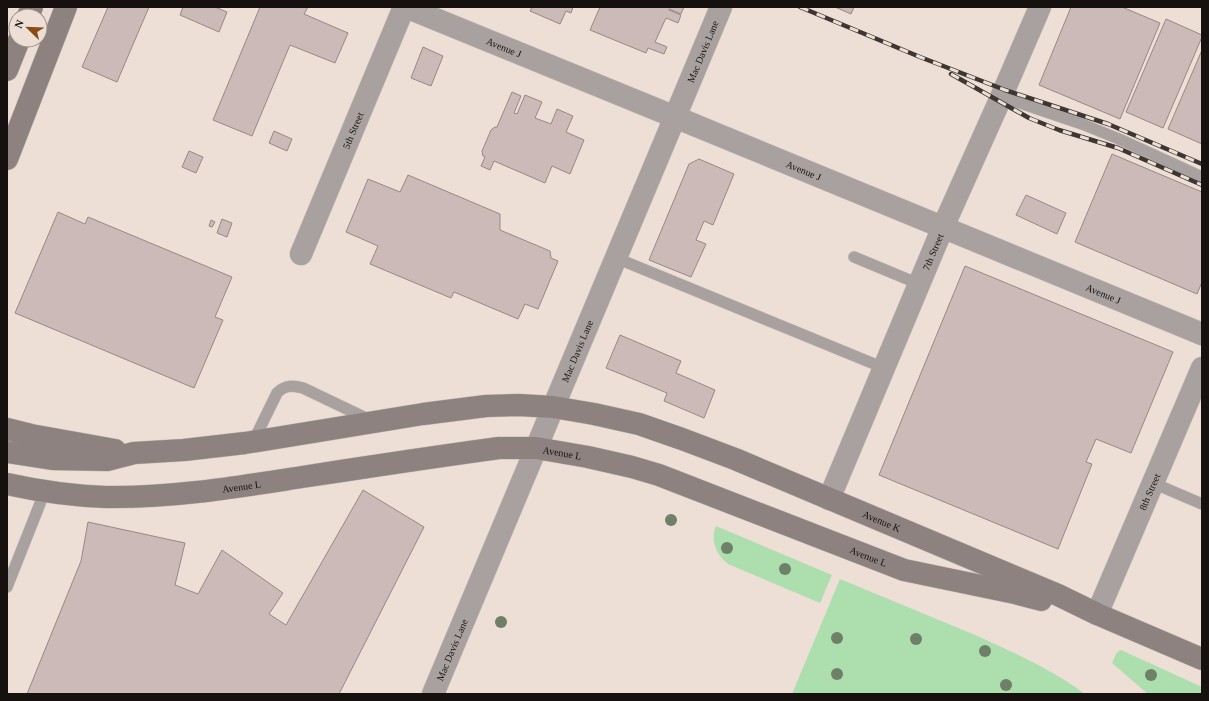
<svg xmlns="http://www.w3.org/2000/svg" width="1209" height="701" viewBox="0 0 1209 701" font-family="'Times New Roman',serif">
<rect width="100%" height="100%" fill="#eddfd5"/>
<path fill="#addeae" d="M716,526L832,575L820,603L728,564C716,555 710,540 716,526Z
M840,579C885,598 930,616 975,635C1013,652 1051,669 1085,694H792Z
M1121,650L1202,687V694H1148L1112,663L1117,652Z"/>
<path fill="#cbbab7" stroke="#988885" d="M108,7H149L117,82L82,67Z
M183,7H215L227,12L219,32L180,15Z
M260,7H308L304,14L348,33L335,63L290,45L252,136L213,120Z
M532,7H573L571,13L566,11L560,24L530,11Z
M600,7H684L681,14L669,9V10L681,15L678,23L666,18L655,42L667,47L664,54L648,48L646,53L590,30Z
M835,7H854L851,14Z
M1071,7H1122L1160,23L1120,119L1039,85Z
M1166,19L1202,35V37L1163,128L1126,112Z
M423,47L443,56L431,86L411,78Z
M1202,50V144L1168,129Z
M512,92L521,96L514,113L517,114L525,95L542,102L535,118L551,124L557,109L573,116L566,132L584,140L570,174L552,166L545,183L494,161L490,170L481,166L485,157L483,156L482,151L491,130L495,127H497Z
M274,131L292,139L287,151L269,143Z
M189,151L203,157L196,173L182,167Z
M1112,154L1202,192V282L1197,294L1075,242Z
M699,159L734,174L713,225L704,221L696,240L706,244L691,277L649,260L689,164Z
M408,175L500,214V230L550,251L551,258L558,261L538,309L525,304L518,319L454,292L451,298L370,264L378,246L346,232L368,179L400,192Z
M1026,195L1066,213L1057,234L1016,215Z
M58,212L85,224L88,217L232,277L215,317L223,320L194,388L15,313Z
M222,219L232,223L227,237L217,233Z
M211,220L215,222L212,227L209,226Z
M965,266L1173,352L1131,453L1096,439L1086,462L1092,464L1058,549L879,475Z
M620,335L681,361L676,373L715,390L704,418L664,401L667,393L606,368Z
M363,490L424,527L339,694H27L81,561L88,522L185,543L175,585L198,594L222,550L283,593L269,614L286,625Z"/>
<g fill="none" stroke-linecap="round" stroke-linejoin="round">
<g stroke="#c6bab1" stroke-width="12">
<path id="service" d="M1002,97L1082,124L1119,139L1202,177
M854,257L919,284
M616,258L884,368
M253,442L277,393C285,385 293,385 303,388L370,420
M1153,483L1202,504
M7,587L45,491"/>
</g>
<g stroke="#c6bab1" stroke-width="23">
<g id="minor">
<path id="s1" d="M406,7L675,117L1202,334"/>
<path id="s2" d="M675,117L721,7"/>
<path id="s3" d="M301,254L404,7"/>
<path id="s4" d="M829,499L943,227L999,102L1040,7"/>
<path id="s5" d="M1097,614L1202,368"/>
</g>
</g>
<g stroke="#c6bab1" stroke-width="23">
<g id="tertiary">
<path id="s6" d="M433,694L675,117"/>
</g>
</g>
<g stroke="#c6bab1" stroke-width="23">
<g id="secondary">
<path d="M28,16L32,7"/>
<path d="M7,70L19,40"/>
<path d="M7,159L66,7"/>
<path d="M7,429L31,435L115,450"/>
<path id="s7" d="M7,452L52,459L107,460L134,453L184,450L245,443L423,414L486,406L519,405L553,407L594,414L639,424L682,439L735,459L1058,595L1097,614L1202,659"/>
<path id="s8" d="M7,484C39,491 73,496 106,497C172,498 237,487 302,477C367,467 433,457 499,448H536L588,457L632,467L659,475L904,570L1015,593L1041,600"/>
</g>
</g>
<use href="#service" stroke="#a9a1a0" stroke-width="11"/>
<use href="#minor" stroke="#a9a1a0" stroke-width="22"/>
<use href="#tertiary" stroke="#a9a1a0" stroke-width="22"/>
<use href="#secondary" stroke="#8d8280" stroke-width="22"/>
<g stroke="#3d3632" stroke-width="4.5">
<path id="rail" d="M800,7L920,57L1005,90L1108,124L1202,164
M951,74L1029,118L1059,130L1118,148L1202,185"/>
</g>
<use href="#rail" stroke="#eddfd5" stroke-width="3" stroke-dasharray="9" stroke-linecap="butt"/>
</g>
<g fill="#6f8068">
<circle cx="671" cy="520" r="6"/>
<circle cx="727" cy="548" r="6"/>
<circle cx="785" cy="569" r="6"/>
<circle cx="501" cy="622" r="6"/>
<circle cx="837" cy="638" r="6"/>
<circle cx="916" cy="639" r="6"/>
<circle cx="985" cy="651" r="6"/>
<circle cx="837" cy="674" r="6"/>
<circle cx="1151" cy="675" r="6"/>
<circle cx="1006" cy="685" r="6"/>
</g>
<g text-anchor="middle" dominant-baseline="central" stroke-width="3" stroke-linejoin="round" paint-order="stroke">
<g font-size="10" fill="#16110e" stroke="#eddfd5">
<text stroke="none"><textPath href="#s1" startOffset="106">Avenue J</textPath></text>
<text stroke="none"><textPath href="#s2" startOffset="71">Mac Davis Lane</textPath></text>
<text stroke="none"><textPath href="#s3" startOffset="134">5th Street</textPath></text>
<text stroke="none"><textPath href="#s1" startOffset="430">Avenue J</textPath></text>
<text stroke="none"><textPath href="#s4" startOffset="268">7th Street</textPath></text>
<text stroke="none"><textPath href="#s1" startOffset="754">Avenue J</textPath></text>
<text stroke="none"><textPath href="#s6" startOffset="372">Mac Davis Lane</textPath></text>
<text stroke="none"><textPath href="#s8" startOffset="560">Avenue L</textPath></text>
<text stroke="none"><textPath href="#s8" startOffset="236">Avenue L</textPath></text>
<text stroke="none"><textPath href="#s5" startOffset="133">8th Street</textPath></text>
<text stroke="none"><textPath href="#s7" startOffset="900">Avenue K</textPath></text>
<text stroke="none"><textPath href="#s8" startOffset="884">Avenue L</textPath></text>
<text stroke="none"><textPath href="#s6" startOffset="48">Mac Davis Lane</textPath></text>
</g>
</g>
<rect width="1209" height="701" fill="none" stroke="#16110e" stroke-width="16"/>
<g transform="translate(28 28) rotate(293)"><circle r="19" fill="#eddfd5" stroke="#978d85"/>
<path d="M0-3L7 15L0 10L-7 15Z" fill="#8b4a14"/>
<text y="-6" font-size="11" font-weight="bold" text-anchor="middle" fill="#16110e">N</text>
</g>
</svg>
